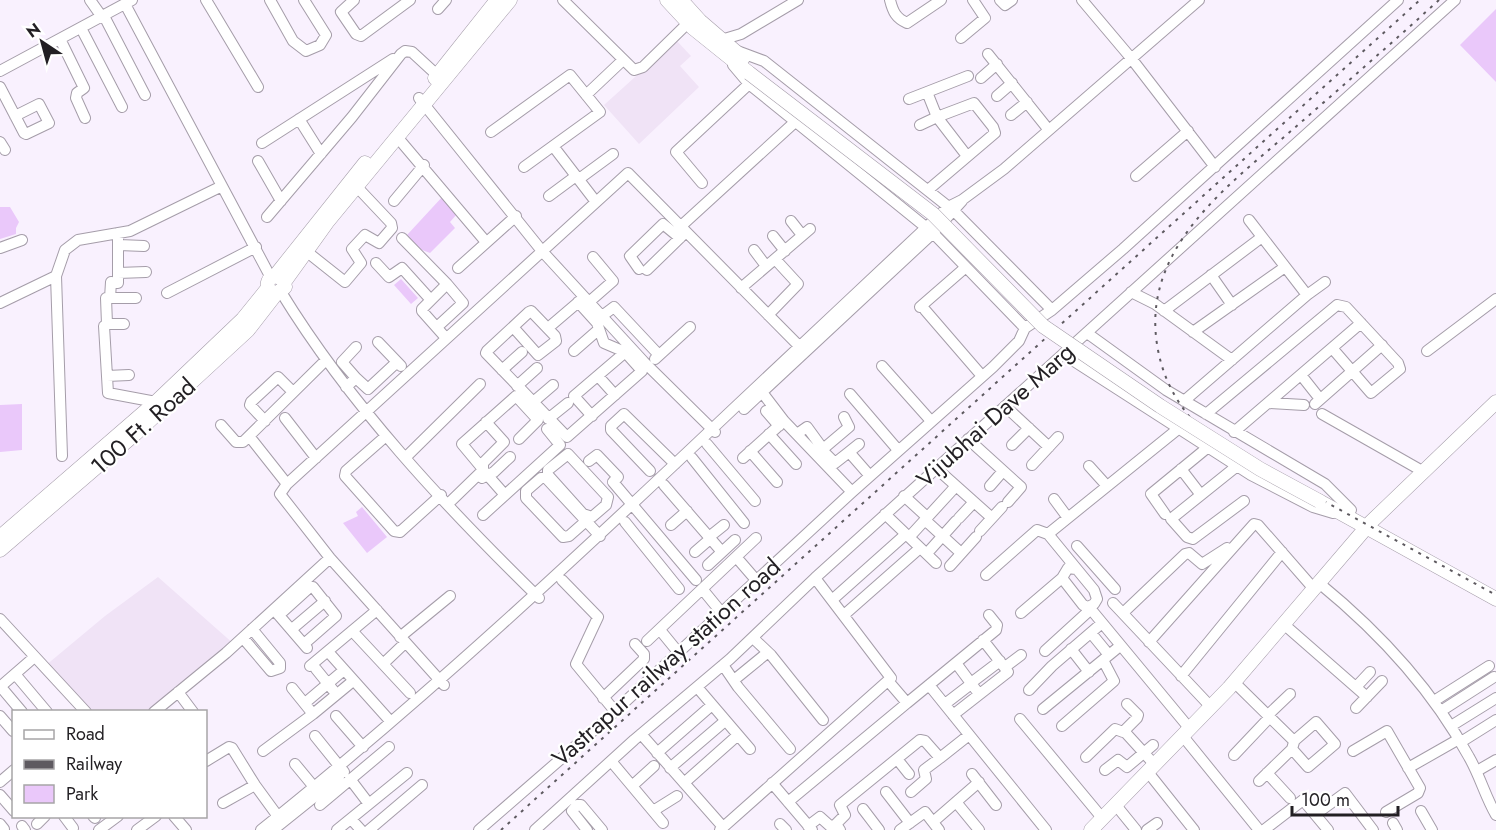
<svg xmlns="http://www.w3.org/2000/svg" width="1496" height="830" viewBox="0 0 1496 830" font-family="Jost,sans-serif">
<rect width="100%" height="100%" fill="#f9f1fe"/>
<path fill="#f0e3f6" d="M676,40L691,56L680,66L699,87L639,144L604,105Z
M158,577L235,645L153,711H86L45,666L105,616Z"/>
<path fill="#eac8fa" d="M1496,9V82L1460,45Z
M444,195L457,214L450,222L455,228L430,253L417,248L407,235Z
M0,207H10L19,222L16,228V234L0,239Z
M401,279L418,298L411,304L394,285Z
M22,404V450L0,452V405Z
M362,507L387,537L367,553L343,523L358,516L356,512Z"/>
<g fill="none" stroke-linecap="round" stroke-linejoin="round">
<g stroke="#a59da9" stroke-width="12">
<path id="minor" d="M90,0L102,17
M206,0L258,87
M270,0L293,41L306,51L320,45L326,35L304,0
M354,0L341,12L356,34L361,36L410,0
M563,0L634,70L643,67L688,23
M890,0C893,12 896,18 907,23L941,0
M1000,0L1005,5L1012,0
M1082,0L1131,58L1215,167
M125,4L271,278
M438,9L446,0
M104,16L145,95
M81,28L122,107
M961,38L985,18L973,0
M60,39L84,88L77,93L76,98L85,118
M721,40L741,34L798,0
M737,51L764,61L955,212L1052,310
M988,54L1048,129
M733,65L749,84L933,233L1025,328
M0,71L132,0
M981,78L997,64
M0,87L24,133L26,134L49,123L39,104L15,116
M586,95L623,60
M997,96L1012,83
M419,98L542,251L644,362L715,432
M909,99L927,92
M1011,115L1027,102
M299,119L321,154
M920,125L937,117L927,92L968,76
M491,132L570,75L600,112L524,167
M398,138L486,242
M0,142L5,150
M262,143L393,59
M553,146L596,202
M258,161L281,201
M1136,176L1188,131
M579,179L613,154
M702,183L676,152L749,84
M928,190L995,133L993,127L974,103L937,117L967,156
M549,196L576,176
M394,201L424,165
M267,217L352,117L401,54L405,51L412,52L437,75
M791,221L802,235
M680,227L795,122
M118,233V283L111,282L110,298H106L107,324L104,326L108,393L156,402
M773,236L785,251
M402,238L447,284
M119,245L144,246
M0,248L22,240
M754,250L766,266
M306,251L345,282L361,263L352,249L365,235L379,243L392,228L391,223L357,187
M376,263L389,277L402,268L430,299
M458,268L516,216
M639,269L630,256L663,224L680,238
M647,270L685,233
M118,273L146,272
M1211,275L1232,305
M56,276L62,456
M741,288L810,229
M281,292C351,406 444,505 539,598
M1131,292L1155,304L1232,360
M167,293L256,247
M1307,295L1325,282
M110,298H136
M589,302L613,281L593,257
M0,303L56,276L65,250L78,240L130,231L222,186
M920,307L966,267
M925,310L982,376
M1164,311L1262,237
M768,315L798,284L775,259
M602,316L614,307L659,355
M107,324H124
M437,327L463,303L447,284L422,309V311L446,338
M513,327L538,355L556,341L555,336L531,311L529,312L487,351L486,353L567,437L642,371L625,352L604,343L597,323L578,302
M548,328L582,299
M1193,332L1285,267
M1087,333L1166,390L1325,484L1351,510
M378,342L401,366
M574,351L598,330
M1427,351L1496,299
M1063,354L1251,475L1313,507L1333,513
M655,359L690,327
M882,366L931,421
M502,370L522,352
M1301,375L1320,399
M107,376L129,375
M598,376L615,395
M356,378L342,362L356,347
M517,386L537,368
M346,387L356,378L368,389L397,362
M758,387L784,421L852,492
M850,394L898,450
M1184,401L1307,295L1249,220
M532,403L553,385
M1268,403L1304,405
M1315,404L1382,345
M1005,406L1049,447
M744,409L933,233L962,201
M766,411L779,426
M1206,414L1337,305L1346,307L1398,363L1400,369L1371,393L1332,348
M1322,414L1424,472
M592,416L574,396L629,349
M285,418L316,458
M548,419L568,403
M265,421L250,405L251,402L278,377L293,392
M221,425L236,442H243L326,360
M1234,432L1361,323
M769,434L796,464
M797,434L807,427L823,449L849,427L844,417
M386,436L346,471L345,476L394,531L400,532L441,495
M968,439L1021,487L1008,502
M253,441L287,484
M707,444L755,501
M1012,445L1029,428
M750,451L777,482
M849,452L859,444
M568,454L608,497L606,505L592,517L583,514L548,475V470Z
M826,454L835,463L849,452L870,476
M406,457L480,384
M692,458L744,523
M743,458L784,421
M589,461L597,455L618,477L613,482L696,580
M1032,465L1058,437
M1089,466L1107,486
M1237,466L1171,519L1187,537L1193,539L1244,501
M482,468L462,444L516,396L538,420L519,439
M936,468L992,518
M1181,469L1201,495
M650,471L611,430V426L624,414L675,464
M482,478L494,472L510,457
M664,485L722,552
M990,486L1003,471
M505,495L560,445L547,429
M904,496L927,517
M1054,499L1068,518
M449,503L483,470V463L504,442L486,422
M885,514L936,563
M1165,514L1151,494L1207,448
M483,515L505,495L483,470
M959,518L974,502
M925,520L961,553
M586,521L569,536L563,537L526,498V491L541,478H546L600,536
M625,522L679,589
M671,525L687,511
M980,531L1002,507
M913,533L956,486
M709,537L724,525
M1077,546L1115,589
M930,550L956,521
M695,552L710,539
M737,558L756,580
M708,565L735,540
M950,566L976,537
M986,575L1037,530L1048,534
M1062,578L1083,605L1088,607L1094,604L1097,599L1094,590L1048,534L1178,429
M562,580L598,617L576,664L614,710
M1319,583C1379,632 1432,689 1469,757C1480,776 1485,796 1496,815
M703,590L721,612
M832,600L906,534
M1113,603L1211,707
M1089,607L1190,729
M276,612L307,648
M1021,613L1062,578L1068,568L1076,569
M1123,613L1185,554L1189,553L1202,564L1227,548
M279,615L310,587H313L336,616L304,644
M844,615L920,548
M0,619L86,712
M1287,627L1367,697
M292,629L325,601
M660,630L678,652
M1091,633L1109,655
M355,634L410,693
M400,637L450,596
M243,638L271,671L280,668V663L252,629
M753,638L771,655L823,720
M647,641L756,538
M1149,642L1254,524L1258,525L1314,589
M1071,649L1089,672
M1045,651L1091,609
M331,655L391,722
M956,663L979,694
M383,664L405,643
M723,665L738,687L790,749
M310,666L377,610
M1005,667L1021,655
M316,669L333,690
M15,674L47,712
M1181,676L1282,552
M734,680L767,653
M889,682L907,703L996,630L997,625L989,615
M971,683L1000,661
M444,685L330,558L280,494L287,484L628,173L805,352
M929,685L1046,830
M1237,685L1294,741L1316,722L1335,744L1308,767L1292,749
M0,686L22,712
M0,687L31,660
M697,687L750,749
M1356,687L1370,672
M292,688L313,714L353,681
M1029,690L1052,666L1102,623
M178,692L193,712
M603,698L644,659V654L635,644
M1434,701L1489,666
M305,703L344,670
M945,704L971,684
M1356,708L1382,681
M1043,709L1120,646
M1441,711L1494,677
M154,712L226,653L330,558
M953,715L1008,672L983,640
M1268,715L1290,694
M0,716L13,731
M336,716L363,747
M1020,719L1103,819
M1062,726L1114,681L1103,660
M1451,726L1496,698
M1124,731L1155,765
M641,734L723,827
M315,736L344,772
M1186,740L1259,830
M1461,742L1496,720
M263,751L313,714
M1353,751L1387,731L1420,788L1418,793L1386,812
M657,753L712,705
M1234,755L1270,717
M1086,757L1115,729L1123,732L1137,718L1138,715L1127,704
M897,759L909,774
M206,761L229,747L232,748L255,785L282,822
M611,761L663,823
M295,764L319,793
M670,768L725,721
M1408,768L1459,739
M1105,770L1118,760L1127,767L1153,745
M1477,771L1496,760
M1267,773L1290,798
M972,774L996,805
M1151,776L1194,830
M350,779L369,804
M1259,781L1292,749L1294,742
M0,782L14,770
M684,783L738,735
M772,783L812,830
M632,786L654,766
M886,792L910,823
M911,792L926,779L924,770L940,758
M0,795L14,811
M788,802L907,703
M956,802L979,830
M223,803L255,785
M320,805L389,747
M863,809L879,830
M1119,809L1136,830
M653,811L677,796
M1421,811L1432,830
M1316,814L1345,793L1373,830
M64,816L73,828
M93,816L95,818
M174,816L186,830
M351,819L361,830
M933,822L979,782
M1393,823L1397,830
M0,824L4,829
M37,824L45,816
M780,824L786,830
M22,826L25,830
M808,826L820,817L830,826L836,825
M99,830L118,816
M137,830L156,816
M261,830C425,699 578,556 731,411C803,343 876,275 948,207L962,200L1004,169L1199,0
M273,830L339,777
M337,830L407,773
M369,830L422,785
M479,830L601,724L852,492L993,367L1019,341L1025,328L1052,310L1123,249L1398,0
M535,830L634,740L730,659L815,578L1455,0
M587,830L572,811L577,805H581L602,830
M720,830L891,678L815,578
M840,830L836,824L845,815L840,805L920,740L925,741L940,758L969,735
M900,830L925,812L939,830
M1147,830L1157,823
M1264,830L1303,800L1328,830"/>
</g>
<g stroke="#a59da9" stroke-width="15">
<path id="major" d="M667,0L693,28L749,73
M681,0L700,21L743,58
M435,78L497,0
M275,276L365,163
M285,281L328,221L510,0
M1319,501L1496,599
M0,537L156,402L243,319L268,288
M0,550L135,434L248,330L276,294L285,287L283,279L275,276C268,278 266,284 269,290L276,294
M1091,830L1229,688L1371,522L1496,402"/>
</g>
<use href="#minor" stroke="#fff" stroke-width="10"/>
<use href="#major" stroke="#fff" stroke-width="14"/>
<path stroke="#5e5a60" stroke-width="2" stroke-dasharray="3 6" stroke-linecap="butt" d="M1439,0C1393,42 1346,83 1299,124C1232,183 1138,247 1158,350C1165,387 1185,417 1214,441L1496,595
M501,830L1420,0"/>
<g stroke="#a59da9" stroke-width="15" stroke-linecap="butt">
<path id="major-bridge" d="M749,73L933,214L1043,326L1160,406L1260,469L1319,501"/>
</g>
<use href="#major-bridge" stroke="#fff" stroke-width="14"/>
</g>
<g text-anchor="middle" dominant-baseline="central" stroke-width="4.5" stroke-linejoin="round" paint-order="stroke">
<g font-size="24" fill="#221f23" stroke="#fff">
<text transform="translate(995 415) rotate(-42)">Vijubhai Dave Marg</text>
<text transform="translate(143 426) rotate(-42)">100 Ft. Road</text>
<text transform="translate(666 662) rotate(-42)">Vastrapur railway station road</text>
</g>
</g>
<rect x="12" y="710" width="195" height="108" fill="#ffffff" stroke="#a7a5a7" stroke-width="1.5"/>
<rect x="24" y="730" width="30" height="9" fill="#ffffff" stroke="#a7a5a7" stroke-width="1.5"/>
<text x="66" y="740" font-size="18" fill="#221f23">Road</text>
<rect x="24" y="760" width="30" height="9" fill="#5e5a60" stroke="#a7a5a7" stroke-width="1.5"/>
<text x="66" y="770" font-size="18" fill="#221f23">Railway</text>
<rect x="24" y="785" width="30" height="18" fill="#eac8fa" stroke="#a7a5a7" stroke-width="1.5"/>
<text x="66" y="800" font-size="18" fill="#221f23">Park</text>
<g transform="translate(42 42) rotate(324)" stroke="#ffffff" stroke-width="4.5" paint-order="stroke">
<path d="M0-4.5L10 22L0 15L-10 22Z" fill="#221f23"/>
<text y="-9" font-size="16" font-weight="bold" text-anchor="middle" fill="#221f23">N</text>
</g>
<path d="M1292 806v9h106v-9" fill="none" stroke="#221f23" stroke-width="3"/>
<text x="1301" y="806" font-size="18" fill="#221f23" stroke="#ffffff" stroke-width="4.5" paint-order="stroke">100 m</text>
</svg>
